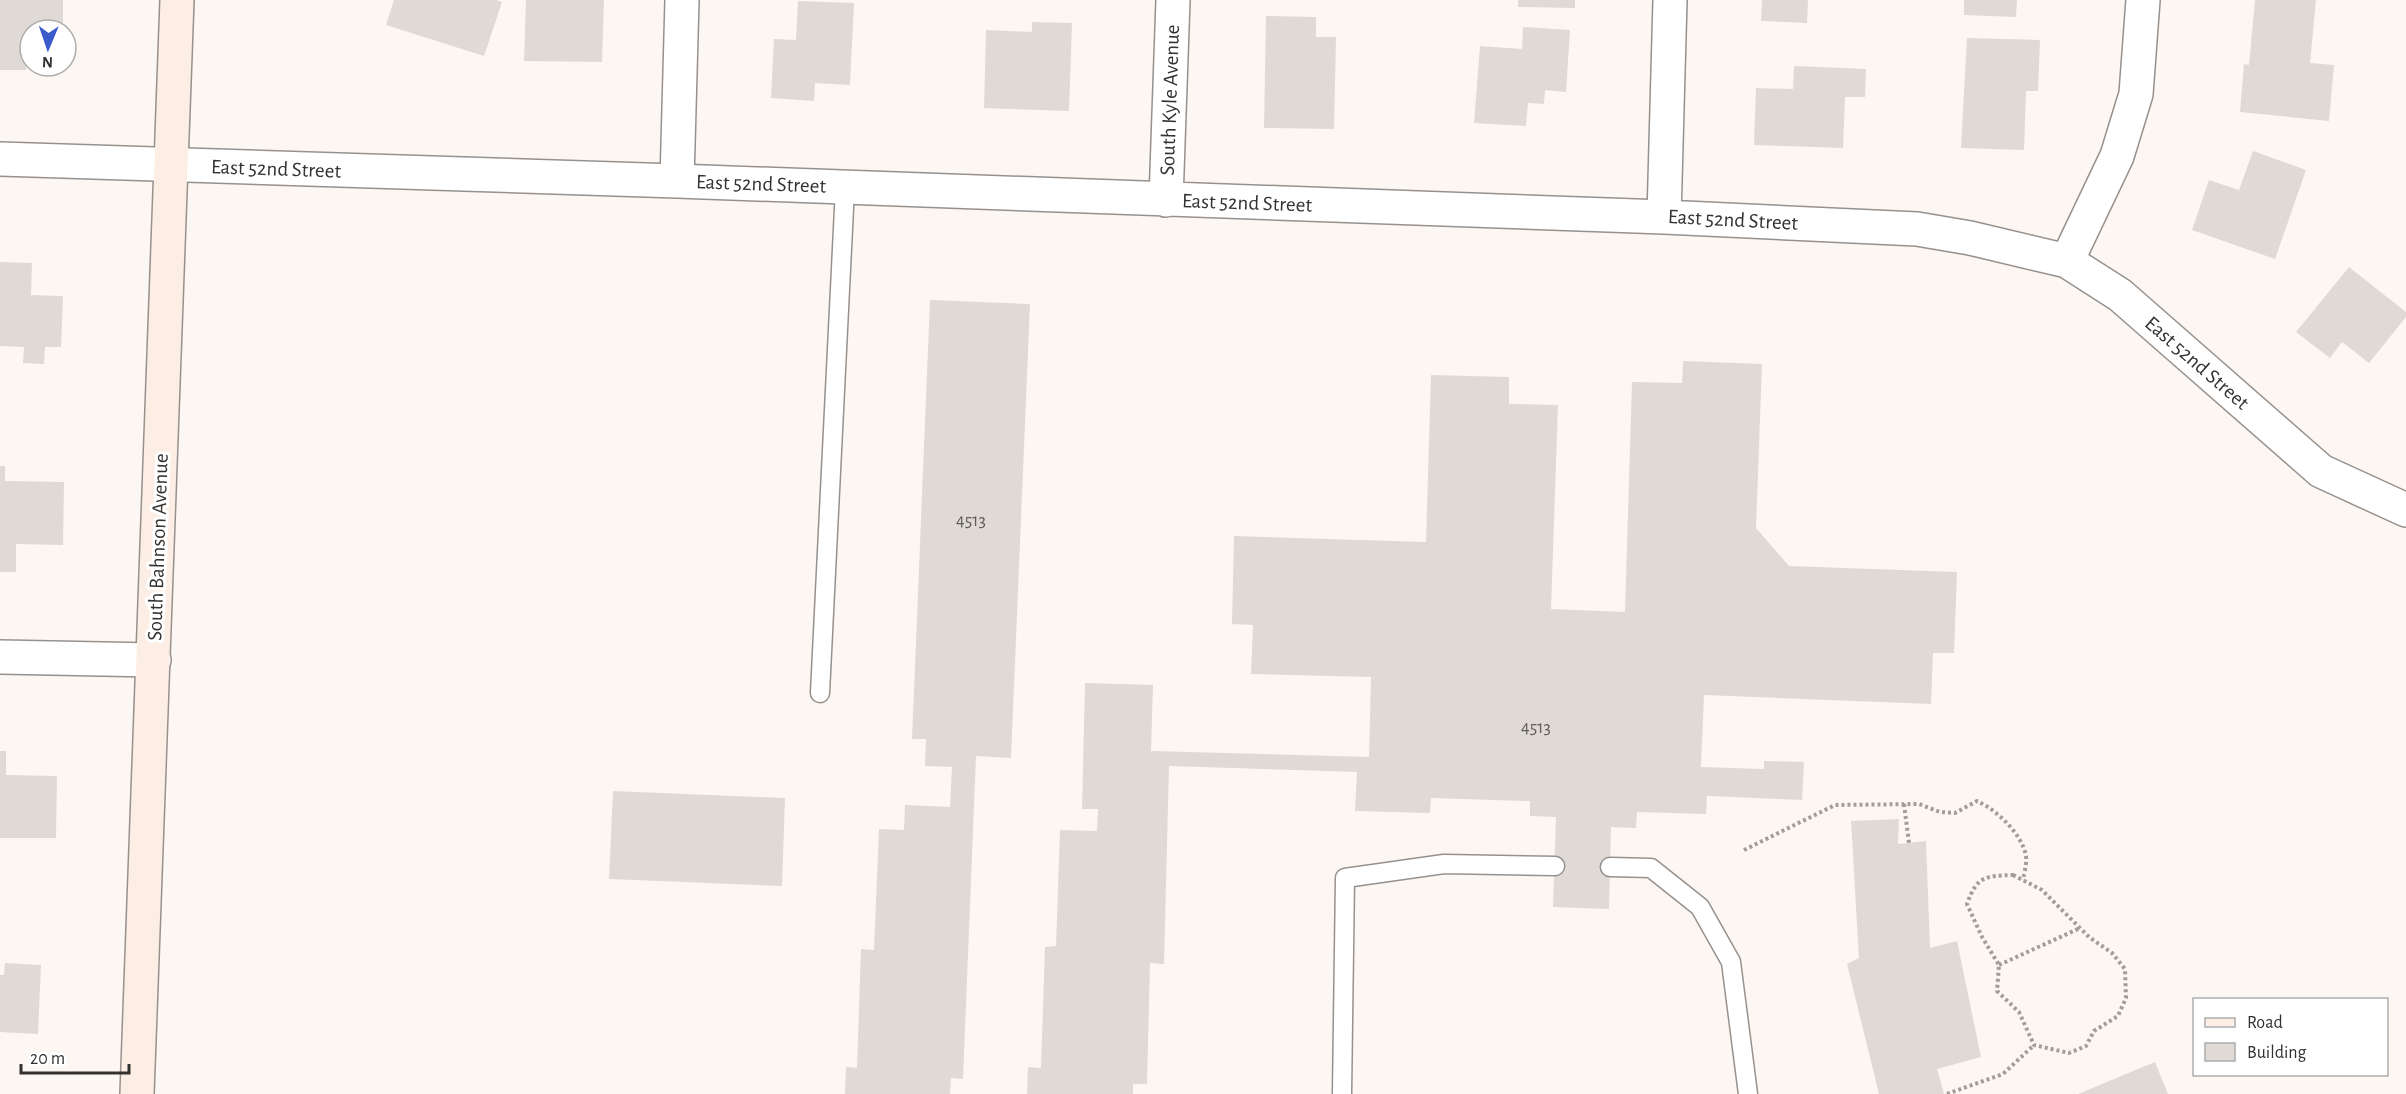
<svg xmlns="http://www.w3.org/2000/svg" width="2406" height="1094" viewBox="0 0 2406 1094" font-family="'Alegreya Sans',sans-serif">
<rect width="100%" height="100%" fill="#fdf7f3"/>
<path fill="#dfdad5" d="M0,0H63V30H30V46H26V70H0Z
M394,0H496L502,2L484,56L386,25Z
M526,0H604L602,62L524,61Z
M1518,0H1575V8L1518,7Z
M1762,0H1808L1807,23L1761,21Z
M1964,0H2017L2016,17L1964,15Z
M2255,0H2316L2310,63L2334,65L2329,121L2240,112L2244,64L2249,65Z
M798,1L854,3L850,85L815,83L814,101L771,98L774,39L796,40Z
M1266,16L1316,17V37H1336L1334,129L1264,128Z
M1032,22L1072,23L1069,111L984,108L986,30L1032,32Z
M1523,27L1570,30L1566,92L1545,90L1544,104L1528,103L1526,126L1474,123L1480,46L1522,49Z
M1967,38L2040,40L2038,91H2026L2024,150L1961,148Z
M1794,66L1866,69L1865,97H1845L1843,148L1754,145L1756,88L1793,89Z
M2253,151L2306,170L2275,259L2192,230L2209,180L2239,190Z
M0,262L32,263L31,295L63,296L61,347H45L44,364L23,363L24,347L0,346Z
M2349,267L2406,312V317L2369,363L2342,342L2330,358L2296,332Z
M930,300L1030,304L1011,758L976,756L963,1079L951,1078L950,1094H845L846,1067L857,1068L861,949L874,950L879,829L904,830L905,805L950,807L952,767L925,766L926,739H912Z
M1683,361L1762,364L1756,528L1789,566L1957,572L1954,653H1933L1931,704L1704,695L1701,767L1764,769V761L1804,762L1802,800L1707,796L1706,814L1637,812L1636,828L1611,827L1609,909L1553,907L1556,817L1530,816V801L1431,798L1430,813L1355,811L1357,772L1169,766L1164,964L1150,963L1147,1084H1133V1094H1027L1028,1067L1041,1068L1045,947L1056,946L1060,830L1097,831L1098,809H1082L1085,683L1153,685L1151,751L1369,757L1371,677L1251,674L1253,625L1232,624L1234,536L1426,542L1431,375L1509,377V404L1558,405L1551,609L1625,612L1632,382L1682,383Z
M0,466H5V481L64,482L63,545L16,544V572H0Z
M0,751H6V775L57,776L56,838H0Z
M613,791L785,798L782,886L609,879Z
M1899,819L1898,844L1926,841L1930,948L1957,941L1981,1057L1937,1069L1944,1094H1879L1847,964L1859,958L1851,821Z
M5,963L41,965L38,1034L0,1032V975H4Z
M2155,1062L2168,1094H2078Z"/>
<g fill="none" stroke-linecap="round" stroke-linejoin="round">
<g stroke="#96918d" stroke-width="21">
<path id="lane" d="M820,693L845,188
M1610,867L1651,868L1700,907L1731,962L1748,1094
M1342,1094L1345,878L1444,864L1555,866"/>
</g>
<g stroke="#96918d" stroke-width="36">
<path id="street" d="M0,159L677,181L1664,217L1917,229L1970,238L2067,261L2120,295L2321,471L2406,510
M677,181L682,0
M1166,200L1173,0
M1664,217L1670,0
M2067,261L2117,156L2136,94L2143,0
M0,657L154,660"/>
</g>
<g stroke="#96918d" stroke-width="36">
<path id="secondary" d="M137,1094L177,0"/>
</g>
<path stroke="#a19d9a" stroke-width="4" stroke-dasharray="3 3" stroke-linecap="butt" d="M1904,804L1909,843
M1744,850L1835,805L1919,804L1940,812L1955,813L1977,801C1997,810 2022,834 2026,856C2027,864 2024,873 2023,880
M2013,875L2042,890L2089,937L2112,953L2125,969L2126,998L2118,1016L2094,1031L2086,1046L2069,1053L2034,1045L2019,1012L1997,991L1999,965L1982,937L1967,904C1977,876 1985,876 2013,875Z
M1999,965L2080,928
M1947,1094L2003,1074L2034,1045"/>
<use href="#lane" stroke="#fff" stroke-width="18"/>
<use href="#street" stroke="#fff" stroke-width="33"/>
<use href="#secondary" stroke="#fceee4" stroke-width="33"/>
</g>
<g text-anchor="middle" dominant-baseline="central" stroke-width="6" stroke-linejoin="round" paint-order="stroke">
<g font-size="18" fill="#5f5c5a">
<text x="971" y="521">4513</text>
<text x="1536" y="728">4513</text>
</g>
<g font-size="21" fill="#343231" stroke="#fff">
<text transform="translate(1170 100) rotate(-88)">South Kyle Avenue</text>
<text transform="translate(276 169) rotate(2)">East 52nd Street</text>
<text transform="translate(761 184) rotate(2)">East 52nd Street</text>
<text transform="translate(1247 203) rotate(2)">East 52nd Street</text>
<text transform="translate(1733 220) rotate(3)">East 52nd Street</text>
<text transform="translate(2197 363) rotate(41)">East 52nd Street</text>
<text transform="translate(158 547) rotate(-88)">South Bahnson Avenue</text>
</g>
</g>
<rect x="2193" y="998" width="195" height="78" fill="#ffffff" stroke="#aeadad" stroke-width="1.5"/>
<rect x="2205" y="1018" width="30" height="9" fill="#fceee4" stroke="#aeadad" stroke-width="1.5"/>
<text x="2247" y="1028" font-size="18" fill="#343231">Road</text>
<rect x="2205" y="1043" width="30" height="18" fill="#dfdad5" stroke="#aeadad" stroke-width="1.5"/>
<text x="2247" y="1058" font-size="18" fill="#343231">Building</text>
<g transform="translate(48 48) rotate(182)"><circle r="28" fill="#ffffff" stroke="#aeadad" stroke-width="1.5"/>
<path d="M0-4.5L10 22L0 15L-10 22Z" fill="#3b5bcd"/>
<text y="-9" font-size="16" font-weight="bold" text-anchor="middle" fill="#343231">N</text>
</g>
<path d="M21 1064v9h108v-9" fill="none" stroke="#343231" stroke-width="3"/>
<text x="30" y="1064" font-size="18" fill="#343231" stroke="#ffffff" stroke-width="4.5" paint-order="stroke">20 m</text>
</svg>
